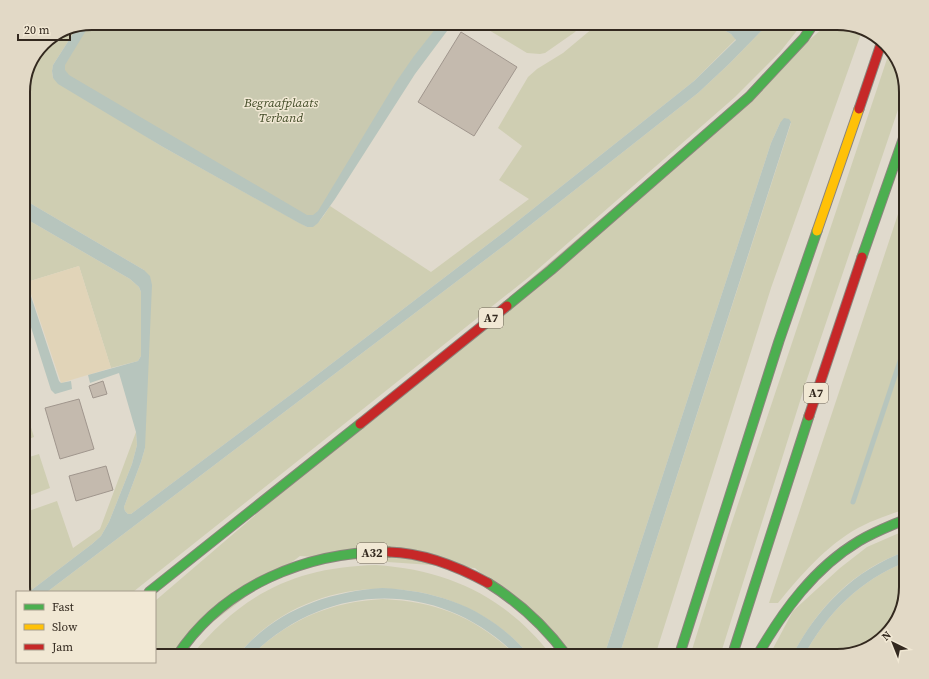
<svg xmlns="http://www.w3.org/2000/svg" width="929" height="679" viewBox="0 0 929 679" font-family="'Source Serif 4',serif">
<rect width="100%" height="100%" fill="#e0dacd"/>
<path fill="#cfceb2" d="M477,23H583L575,32L545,53L540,54L527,53Z
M597,23H711L731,34L736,39L694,81L504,232L305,384L131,514H128L125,511L124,507L141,462L145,448L144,270L23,199V87L30,61L46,40L76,29L53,65L52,72L53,78L163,147L307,227C319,227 324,214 330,206L431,272L529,199L499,180L522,146L498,128L528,77L537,69L563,53L593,28Z
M769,23H803L780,52L735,97L529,277L133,592H47L510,241L698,93L729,64Z
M826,23H837L862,31L771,288L655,656H619L791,123H780L771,143L604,656H576L475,568L300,556L168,656H155V601L822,29Z
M890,50L899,61L905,89L806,382L720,656H690L731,525Z
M906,190V509C890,514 873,520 858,528C827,545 800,576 778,603H769Z
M23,217L130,279L139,287L141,292V356L138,361L111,368L79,266L27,282L23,272Z
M23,402L34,437L23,441Z
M136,432L137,445L132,464L109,522L101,536L92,544L29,592H23V513L57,501L73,548L100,529Z
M39,454L50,488L23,498V459Z
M906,530V551C852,571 819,606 792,656H769L793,611L840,568L867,547Z
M906,562V587L892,629L868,649L837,656H804C826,614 861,579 906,562Z
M376,565C449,570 506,597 552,656H530C456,568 311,565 237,656H191C242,594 295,567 376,565Z
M383,599C439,602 475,617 517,656H251C289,619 330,602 383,599Z"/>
<path fill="#e1d4b8" d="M79,266L111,368L61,383L27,282Z"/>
<path fill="#c9c9b0" d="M92,23H446L327,204L309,222L56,74L84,26Z"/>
<path fill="#b7c5bd" d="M440,23H453L415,74L335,199L318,223L313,227H307L299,223L163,147L58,84L53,78L52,71L53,65L76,29L90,24L65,65V70L69,75L307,215H313L318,211L396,82L414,56Z
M711,23H737L746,26H750L753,23H769L729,64L698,93L510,241L47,592H29L92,544L101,536L109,522L132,464L137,445L136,432L119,373L90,383L88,375L138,361L141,356V292L139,287L130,279L23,217V199L144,270L150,276L152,285L145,448L141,462L124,507L125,511L128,514H131L305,384L504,232L694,81L736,40L731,34Z
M784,118L789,119L791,122L619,656H604L771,143L780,123Z
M23,272L59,381L61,383L71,381L72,389L55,394L51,390L23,302Z
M906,551V562C861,579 826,614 804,656H792C818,607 853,571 906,551Z
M382,588C442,591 491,610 530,656H517C440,579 328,580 251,656H237C274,611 326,592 382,588Z"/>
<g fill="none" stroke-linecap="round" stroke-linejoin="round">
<path stroke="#b7c5bd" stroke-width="5" d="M853,502L906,343"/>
</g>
<path fill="#c4baae" stroke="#a0968d" d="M461,32L517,67L474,136L418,102Z
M23,344L27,351L23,352Z
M103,381L107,394L93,398L89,386Z
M79,399L94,449L60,459L45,408Z
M106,466L113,490L76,501L69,476Z"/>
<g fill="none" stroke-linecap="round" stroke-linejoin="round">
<g stroke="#8b857d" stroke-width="11">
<path id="fast" d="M862,257L906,131
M507,306L551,270L749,97L804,38L814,23
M488,583C520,603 544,625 567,656
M149,592L360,424
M177,656C223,586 307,551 389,552
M679,656L779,341L817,231
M732,656L809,416
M757,656C783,611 814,568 859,541C874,532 890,526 906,519"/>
</g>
<g stroke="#8b857d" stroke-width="11">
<path id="slow" d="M817,231L859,109"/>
</g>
<g stroke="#8b857d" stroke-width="11">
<path id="jam" d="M859,109L882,41
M809,416L862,257
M360,424L507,306
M389,552C424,553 457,566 488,583"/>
</g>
<use href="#fast" stroke="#4caf50" stroke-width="9"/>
<use href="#slow" stroke="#ffc107" stroke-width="9"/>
<use href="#jam" stroke="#c62828" stroke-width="9"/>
</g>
<g text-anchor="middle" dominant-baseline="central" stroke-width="3" stroke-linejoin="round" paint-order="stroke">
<g fill="#f1e8d4" stroke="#6c6255" stroke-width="1">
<rect x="479" y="308" width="24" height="20" rx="3"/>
<rect x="804" y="383" width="24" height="20" rx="3"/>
<rect x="357" y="543" width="30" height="20" rx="3"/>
</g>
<g font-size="12" font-weight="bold" fill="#33291f">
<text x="491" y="318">A7</text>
<text x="816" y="393">A7</text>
<text x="372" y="553">A32</text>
</g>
<g font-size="13" font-style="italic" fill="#444d29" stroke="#f1e8d4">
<text x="281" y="102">Begraafplaats<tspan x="281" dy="15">Terband</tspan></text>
</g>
</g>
<path d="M0 0H929V679H0ZM92 30H837A62 62 0 0 1 899 92V587A62 62 0 0 1 837 649H92A62 62 0 0 1 30 587V92A62 62 0 0 1 92 30Z" fill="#e2d9c6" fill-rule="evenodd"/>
<path fill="none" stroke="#33291f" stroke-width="2" d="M92 30H837A62 62 0 0 1 899 92V587A62 62 0 0 1 837 649H92A62 62 0 0 1 30 587V92A62 62 0 0 1 92 30Z"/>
<rect x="16" y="591" width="140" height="72" fill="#f1e8d4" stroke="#a59c8c"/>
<rect x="24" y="604" width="20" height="6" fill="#4caf50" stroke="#a59c8c"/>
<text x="52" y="611" font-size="12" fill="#33291f">Fast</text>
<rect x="24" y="624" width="20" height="6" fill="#ffc107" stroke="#a59c8c"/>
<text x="52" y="631" font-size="12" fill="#33291f">Slow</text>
<rect x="24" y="644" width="20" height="6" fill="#c62828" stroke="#a59c8c"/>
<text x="52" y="651" font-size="12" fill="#33291f">Jam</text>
<g transform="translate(893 643) rotate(317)" stroke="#f1e8d4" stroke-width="3" paint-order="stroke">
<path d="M0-3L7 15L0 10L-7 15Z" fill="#33291f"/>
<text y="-6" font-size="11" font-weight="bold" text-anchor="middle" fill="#33291f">N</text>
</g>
<path d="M18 34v6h52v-6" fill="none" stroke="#33291f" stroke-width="2"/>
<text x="24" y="34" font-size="12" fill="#33291f" stroke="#f1e8d4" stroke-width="3" paint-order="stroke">20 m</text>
</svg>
